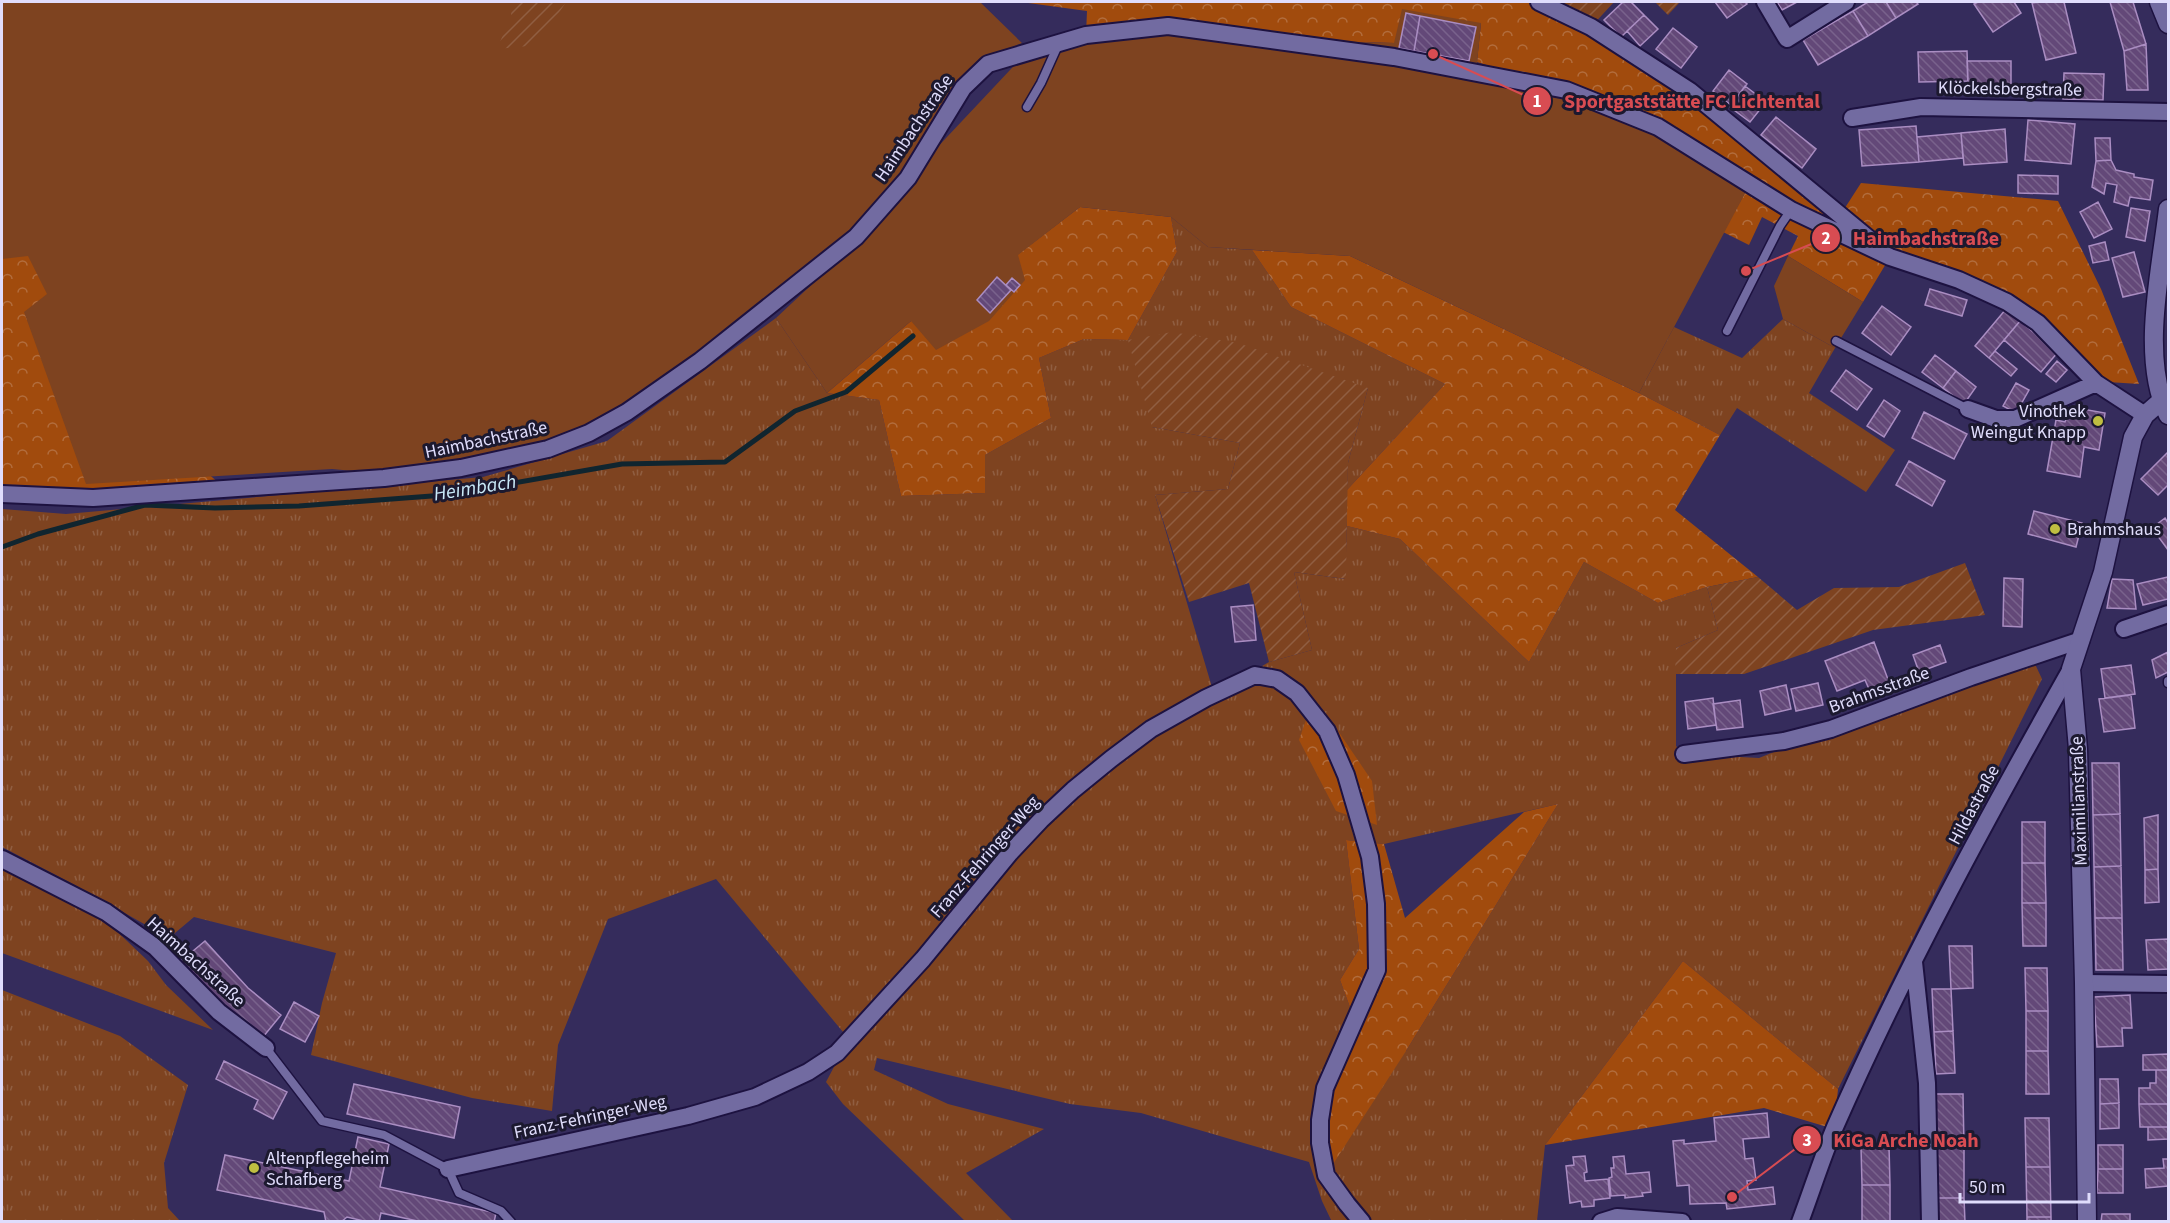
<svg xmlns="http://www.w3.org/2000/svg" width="2170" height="1223" viewBox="0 0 2170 1223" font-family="'Source Sans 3',sans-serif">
<defs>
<pattern id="grass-tufts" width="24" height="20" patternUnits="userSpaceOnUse" patternTransform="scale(1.5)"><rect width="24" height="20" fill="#7e4320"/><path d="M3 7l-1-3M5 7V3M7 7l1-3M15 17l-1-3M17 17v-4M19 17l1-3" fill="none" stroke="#905e41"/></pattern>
<pattern id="forest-crowns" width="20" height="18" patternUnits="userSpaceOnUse" patternTransform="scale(1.5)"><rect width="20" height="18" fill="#a14b0d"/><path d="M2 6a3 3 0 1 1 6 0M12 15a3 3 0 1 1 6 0" fill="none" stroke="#b26d3d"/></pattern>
<pattern id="garden-furrows" width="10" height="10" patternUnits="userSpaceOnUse" patternTransform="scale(1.5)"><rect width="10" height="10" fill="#7e4320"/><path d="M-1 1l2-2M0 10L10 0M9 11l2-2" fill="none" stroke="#905e41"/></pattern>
<pattern id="building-back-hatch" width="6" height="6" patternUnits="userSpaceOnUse" patternTransform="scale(1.5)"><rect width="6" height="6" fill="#634878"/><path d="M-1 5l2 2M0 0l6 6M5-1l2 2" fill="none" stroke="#79628c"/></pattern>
</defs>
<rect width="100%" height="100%" fill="#352c5c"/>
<path fill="url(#grass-tufts)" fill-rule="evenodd" d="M1171,217L1208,247L1252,250L1291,307L1445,384L1347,490L1348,463L1368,388L1152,427L1240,443L1228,489L1155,495L1214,694L1269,662L1312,650L1294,572L1345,579L1347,526L1400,539L1529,662L1584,562L1658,603L1707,587L1718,630L1676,648V746L1684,754L1759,758L1831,729L2035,664L2042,679L1838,1089L1683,961L1545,1145L1537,1221L1332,1222L1322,1201L1309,1162L1141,1113L1070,1104L877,1058L874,1070L948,1104L1044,1129L966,1173L1013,1221H965L843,1104L826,1082L835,1065L987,887L1086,785L1211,695L1168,709L1058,793L1005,847L872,1007L843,1032L716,879L608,919L558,1045L552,1111L472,1098L311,1055L322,1003L336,953L194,917L169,938L75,885L2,847V509L66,514L483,477L607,441L776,318L827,393L879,400L901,496L985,493V455L1051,418L1039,358L1084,339L1128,340L1177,252ZM1558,804L1406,1051L1351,1010L1340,980L1359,949L1346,840L1384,844Z
M1783,319L1835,348L1809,393L1895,450L1866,492L1737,408L1720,435L1639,393L1674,327L1742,358Z
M2,867L104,919L148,961L166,985L213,1030L2,953Z
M2,990L120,1036L188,1085L164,1163L168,1208L180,1221H2Z"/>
<path fill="url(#forest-crowns)" d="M1021,2H1552L1588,32L1691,100L1841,214L1861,183L2058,201L2101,289L2139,384L2108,382L2038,323L1890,257L1863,302L1788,256L1798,236L1762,217L1749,245L1723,232L1750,184L1564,90L1477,62L1481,23L1395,43L1086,35L1087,11Z
M1080,207L1171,217L1177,252L1128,340L1084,339L1039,358L1051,418L985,455V493L901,496L879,400L827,393L911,321L1017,255Z
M2,208L200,467L219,483L79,490L2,488Z
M1252,250L1350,256L1639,393L1720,435L1675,510L1758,577L1707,587L1658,603L1584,562L1529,662L1400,539L1347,526V490L1445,384L1291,307Z
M1306,720L1332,722L1372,781L1377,825L1336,811L1299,740Z
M1558,804L1406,1051L1326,1175L1311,1141L1316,1097L1351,1010L1340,980L1359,949L1346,840L1384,844L1405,918L1524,812Z
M1683,961L1838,1089L1834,1129L1764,1108L1545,1145Z"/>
<path fill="#7e4320" d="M2,2H980L1022,43L978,62L940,106L898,187L848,239L704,357L597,425L529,452L406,476L332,469L86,484L24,312L47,294L28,256L2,259Z
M1402,9L1481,23L1477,63L1564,90L1658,127L1750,184L1639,393L1350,256L1208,247L1171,217L1080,207L1018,255L1025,280L989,321L936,350L911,321L827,393L776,318L869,231L931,154L1026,53L1168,26L1321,41L1394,43Z
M1788,256L1863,302L1835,348L1783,319L1774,286Z"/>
<path fill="url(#garden-furrows)" d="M512,2H566L538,45L497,49L511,16Z
M1552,2H1614L1591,27Z
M1655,2H1680L1668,15Z
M1172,332L1238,343L1368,388L1348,463L1346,579L1294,572L1312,650L1269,662L1249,583L1189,602L1155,495L1228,489L1240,443L1152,427L1128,340Z
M1965,563L1985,615L1873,630L1744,674H1675L1676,648L1718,630L1707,587L1758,577L1797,610L1834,588L1899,587Z"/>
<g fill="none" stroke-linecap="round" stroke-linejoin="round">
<path stroke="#10252f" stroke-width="5" d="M2,547L38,534L145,505L215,508L299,506L445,495L622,464L725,462L795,411L846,392L913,336"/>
</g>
<path fill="url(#building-back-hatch)" stroke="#aa8dc2" stroke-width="1.5" d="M1623,2H1631L1644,15L1621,37L1604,20Z
M1715,2H1745L1747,4L1727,18Z
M1777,2H1797L1782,10Z
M1868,2H1886L1896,18L1868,36L1853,11Z
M1886,2H1916L1918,4L1896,18Z
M1978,2H2014L2021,13L1993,32L1974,4Z
M2039,2H2064L2076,53L2046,60L2032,3Z
M2110,2H2133L2146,44L2124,51Z
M1853,11L1868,36L1818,65L1803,40Z
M1406,13L1420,16L1414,51L1399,48Z
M1644,15L1658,29L1640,46L1627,31Z
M1420,16L1476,27L1469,61L1414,51Z
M1673,28L1697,47L1681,68L1656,49Z
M2146,44L2148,90H2127L2124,51Z
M1967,51L1968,81L1919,82L1918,52Z
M1967,61H2011V85H1968Z
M1729,70L1747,84L1731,105L1713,91Z
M2064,73L2104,74L2103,100L2063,99Z
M1745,86L1766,102L1750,122L1730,107Z
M1776,117L1816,149L1802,168L1761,135Z
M2028,120L2075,124L2071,164L2025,160Z
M1916,126L1919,162L1862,166L1859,130Z
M2005,129L2007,162L1964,165L1961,133Z
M1961,133L1963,158L1919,162L1917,137Z
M2095,138H2110L2111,160L2096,161Z
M2111,160L2116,170L2134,174V177L2153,180L2150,200L2130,197L2128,206L2114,202L2117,185L2106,183L2104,194L2092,187L2096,161Z
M2018,175L2058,176V194L2018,193Z
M2098,202L2112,229L2094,238L2080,212Z
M2131,208L2150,211L2145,241L2126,237Z
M2105,242L2109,260L2093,263L2089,246Z
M2134,252L2145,292L2123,297L2112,258Z
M997,277L1011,290L990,313L977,300Z
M1012,278L1020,285L1014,292L1006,285Z
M1930,289L1967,300L1962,316L1925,305Z
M1882,306L1911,327L1891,355L1862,333Z
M2006,309L2020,321L1989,358L1975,346Z
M2020,321L2058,352L2041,372L2004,340Z
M1995,351L2017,369L2011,376L1989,358Z
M1935,355L1956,371L1943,388L1922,372Z
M2057,361L2067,370L2056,382L2046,374Z
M1846,370L1872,389L1857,410L1831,391Z
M1956,371L1976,387L1964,404L1943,388Z
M2016,383L2029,390L2016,413L2003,406Z
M1884,400L1900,411L1884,437L1867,426Z
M2071,407L2105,413L2099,450L2084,447L2080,477L2047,471L2056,420L2065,422Z
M1924,412L1967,434L1954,459L1912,438Z
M2168,452V485L2158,495L2141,479Z
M1909,461L1945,481L1932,506L1896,485Z
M2034,511L2082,523L2076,547L2028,534Z
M2165,518L2168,523V550L2152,528Z
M2168,577V599L2143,605L2137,584Z
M2004,578L2023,579L2022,627L2003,626Z
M2112,579L2133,580L2136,609L2107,608Z
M1253,605L1256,640L1235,642L1231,607Z
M1874,642L1889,682L1869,689L1865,680L1837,691L1825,661Z
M1940,645L1946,662L1919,672L1913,655Z
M2168,652V672L2156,678L2152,660Z
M2131,665L2135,694L2105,698L2101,669Z
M1818,683L1823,705L1796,711L1791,689Z
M1786,685L1791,709L1765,715L1760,691Z
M2131,695L2135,728L2104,732L2099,699Z
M1713,698L1716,725L1688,729L1685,702Z
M1740,700L1743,727L1717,730L1713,704Z
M2092,763H2119L2120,814L2093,815Z
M2120,814L2121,866L2094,867L2093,815Z
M2158,815V869L2145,870L2144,818Z
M2022,822H2045V863H2022Z
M2022,863H2045L2046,903H2022Z
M2121,866L2122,918H2095L2094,867Z
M2158,869L2159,902L2145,903V870Z
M2022,903H2046V946H2023Z
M2095,918H2122L2123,970H2096Z
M2168,939V969L2148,970L2146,940Z
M205,941L248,988L281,1015L263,1037L229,1012L181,961Z
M1949,946H1972L1973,988L1951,989Z
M2025,968H2047L2048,1011H2026Z
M1932,989H1951L1953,1031L1934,1032Z
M2130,995L2132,1028H2122L2123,1046L2097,1047L2094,997Z
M294,1002L319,1016L305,1042L280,1029Z
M2026,1011H2048V1051H2026Z
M1953,1031L1955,1073L1936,1074L1934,1032Z
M2026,1051H2048L2049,1094H2026Z
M2168,1054V1070H2143V1055Z
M224,1061L287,1092L273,1119L254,1109L258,1100L216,1079Z
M2156,1070H2168V1104H2139V1088H2150V1083H2156Z
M2100,1079H2118L2119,1103L2100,1104Z
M354,1084L460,1107L454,1138L347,1114Z
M1935,1094H1963L1964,1146H1936Z
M2119,1103V1128L2100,1129V1104Z
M2139,1104H2168V1127H2140Z
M1767,1113L1769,1137L1743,1139L1745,1159L1753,1158L1756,1180L1747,1181L1748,1190L1773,1187L1775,1204L1727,1209L1726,1203L1690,1204L1689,1185L1677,1186L1673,1141L1684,1140V1144L1716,1141L1714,1118Z
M2025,1118H2049L2050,1167H2026Z
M2148,1127H2168V1139L2148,1140Z
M358,1137L389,1144L380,1187L496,1213L494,1222H422L381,1213L379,1222H368L347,1217L341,1222H326L324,1212L217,1190L225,1155L349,1181Z
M2098,1145H2123V1169H2098Z
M1889,1146L1890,1185H1862L1861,1147Z
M1936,1146H1964V1198H1936Z
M1585,1156L1587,1172L1584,1173L1585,1181L1608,1179L1610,1198L1594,1200V1206L1582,1207L1581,1201L1570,1203L1566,1166L1574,1165L1573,1157Z
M1624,1156L1626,1174L1649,1172L1651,1192L1642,1193L1643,1196L1625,1198V1195L1611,1196L1609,1178L1612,1177L1611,1168H1614L1613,1157Z
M2163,1159H2168V1186L2146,1188L2145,1169L2164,1168Z
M2026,1167H2050L2051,1217H2027Z
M2098,1169H2123V1193H2097Z
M1862,1185H1890V1222H1862Z
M1936,1198H1964L1965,1222H1937Z
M2102,1214H2130V1222H2101Z
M2027,1217H2051V1222H2027Z"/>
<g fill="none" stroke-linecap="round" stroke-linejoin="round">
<g stroke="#1d1240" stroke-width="11">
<path id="lane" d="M1027,107L1041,83L1059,43
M1727,331L1780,226L1791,210
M1836,341L1968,409
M2168,681V683
M266,1048L322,1121L384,1135L448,1169L459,1193L501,1211L511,1222"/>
</g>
<g stroke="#1d1240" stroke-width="20">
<path id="street" d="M1539,2L1591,27L1690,91L1874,243
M1765,2L1787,39L1846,2
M1852,118L1921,107L2168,112
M1968,409L1996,419H2015L2096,383
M2,494L93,498L384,478L461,468L548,449L589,433L627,412L700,361L856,237L908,178L963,88L988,64L1086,35L1168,26L1394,57L1566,90L1658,127L1791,210L1890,257L1959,280L2007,302L2038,323L2096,383L2145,415
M2124,629L2168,614
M1684,754L1784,741L1831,729L1971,677L2081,640
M2,859L106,912L155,947L219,1012L266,1048
M1914,962L1927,1083L1930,1222
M2084,983L2168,984
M448,1169L688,1116L755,1097L808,1072L837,1053L923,959L1010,853L1041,820L1073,790L1111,759L1151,729L1206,698L1255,675L1277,679L1297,693L1327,731L1346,775L1370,857L1376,904L1377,970L1325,1088L1320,1120V1143L1326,1175L1347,1204L1362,1222
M1601,1222L1617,1217L1682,1222
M1800,1222C1812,1190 1822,1158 1835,1127C1904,970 1987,818 2071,669"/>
</g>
<g stroke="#1d1240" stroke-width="21">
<path id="secondary" d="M2159,2L2168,24
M2168,209C2161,270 2140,358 2168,415
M2087,1222L2084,983L2078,749L2071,669L2103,572L2133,437L2145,415L2161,401"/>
</g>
<use href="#lane" stroke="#726ba1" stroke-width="8"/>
<use href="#street" stroke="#726ba1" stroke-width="16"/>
<use href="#secondary" stroke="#726ba1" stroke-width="18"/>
</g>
<g fill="#bfbe41" stroke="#1c192f" stroke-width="2">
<circle cx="2098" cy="421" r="6"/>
<circle cx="2055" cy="529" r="6"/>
<circle cx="254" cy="1168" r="6"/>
</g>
<g text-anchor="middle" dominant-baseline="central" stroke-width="6" stroke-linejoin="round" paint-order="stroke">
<g font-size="18" fill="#e0ddfc" stroke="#1c192f">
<text transform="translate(2010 89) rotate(1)">Klöckelsbergstraße</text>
<text transform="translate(914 128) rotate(-56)">Haimbachstraße</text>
<text transform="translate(486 440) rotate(-12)">Haimbachstraße</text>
<text transform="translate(1879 690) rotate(-20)">Brahmsstraße</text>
<text transform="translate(2079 801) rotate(-92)">Maximilianstraße</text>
<text transform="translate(1974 805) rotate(-62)">Hildastraße</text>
<text transform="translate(985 857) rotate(-49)">Franz-Fehringer-Weg</text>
<text transform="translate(196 962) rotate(42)">Haimbachstraße</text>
<text transform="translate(590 1117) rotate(-12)">Franz-Fehringer-Weg</text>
</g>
<g font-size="18" fill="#e0ddfc" stroke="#1c192f" text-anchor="start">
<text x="2086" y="411" text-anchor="end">Vinothek<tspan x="2086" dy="21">Weingut Knapp</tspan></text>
<text x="2067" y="529">Brahmshaus</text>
<text x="266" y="1158">Altenpflegeheim<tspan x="266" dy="21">Schafberg</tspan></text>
</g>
<g font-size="20" font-style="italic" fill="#caeaf9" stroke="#1c192f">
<text transform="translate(475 488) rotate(-9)">Heimbach</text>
</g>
</g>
<path fill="none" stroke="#d84c52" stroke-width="2" d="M1433 54L1537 101M1746 271L1826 238M1732 1197L1807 1140"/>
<g fill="#d84c52" stroke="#1c192f" stroke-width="2">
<circle cx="1433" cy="54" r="6"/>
<circle cx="1746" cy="271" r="6"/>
<circle cx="1732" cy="1197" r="6"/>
<circle cx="1537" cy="101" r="15"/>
<circle cx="1826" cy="238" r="15"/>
<circle cx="1807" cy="1140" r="15"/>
</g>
<g font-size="18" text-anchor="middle" font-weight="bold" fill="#fff">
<text x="1537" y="107">1</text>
<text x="1826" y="244">2</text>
<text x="1807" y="1146">3</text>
</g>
<g font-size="20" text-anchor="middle" font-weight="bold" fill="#d84c52" stroke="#1c192f" stroke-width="6" stroke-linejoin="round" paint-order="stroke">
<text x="1692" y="108">Sportgaststätte FC Lichtental</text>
<text x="1926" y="245">Haimbachstraße</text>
<text x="1906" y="1147">KiGa Arche Noah</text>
</g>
<rect width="2170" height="1223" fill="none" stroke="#e0ddfc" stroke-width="6"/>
<path d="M1960 1193v9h129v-9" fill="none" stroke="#e0ddfc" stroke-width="3"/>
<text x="1969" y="1193" font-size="18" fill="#e0ddfc" stroke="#1c192f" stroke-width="4.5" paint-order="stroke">50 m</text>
</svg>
